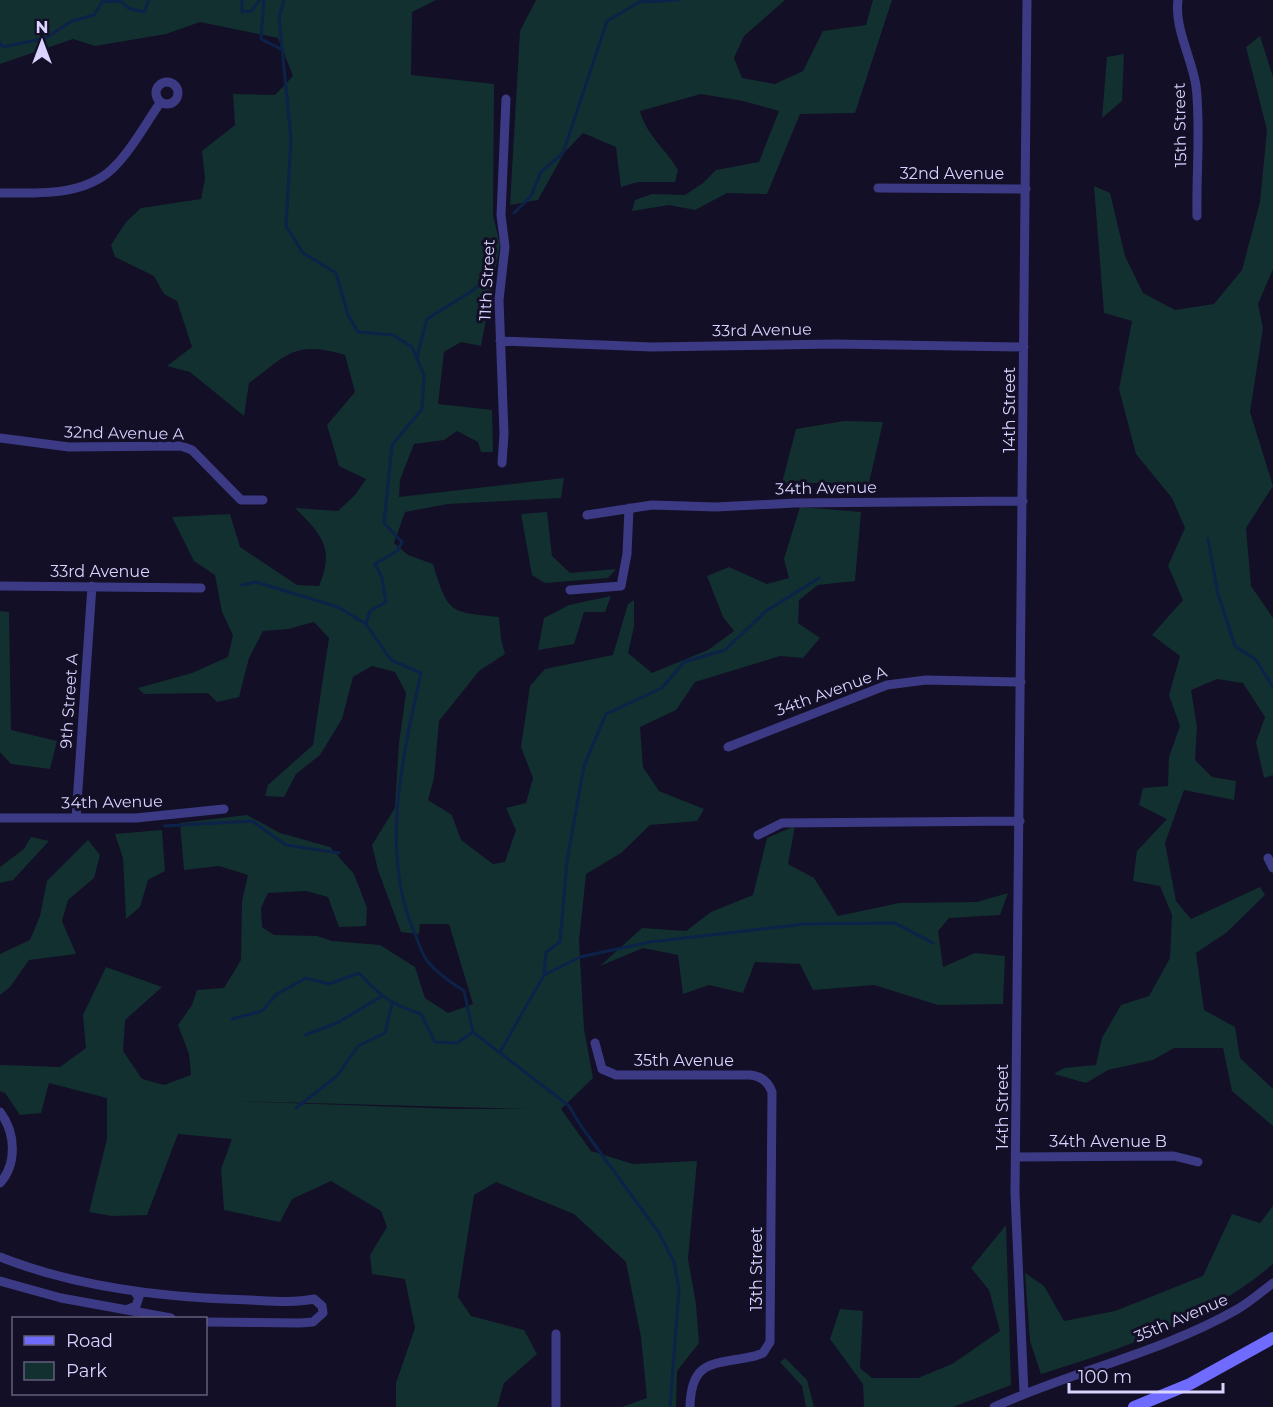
<svg xmlns="http://www.w3.org/2000/svg" width="1273" height="1407" viewBox="0 0 1273 1407" font-family="Montserrat,sans-serif">
<rect width="100%" height="100%" fill="#130f26"/>
<path fill="#12302f" fill-rule="evenodd" d="M0,0H436L412,12L411,75L494,84L493,215L500,245L481,346L461,342L444,352L438,404L492,410L493,452H481L478,442L457,431L444,440L414,444L400,480L399,497L564,478L561,498L448,504L405,512L394,543L408,555L433,564C448,614 450,612 499,617L501,639L505,654L479,671L439,721L434,778L428,800L452,815L461,840L493,864L505,862L516,830L506,808L526,803L533,778L521,747L530,686L545,669L613,655L628,604L634,600V627L628,653L652,673L708,650L734,631L723,617L707,576L729,567L767,584L789,578L784,559L800,507L861,512L855,581L818,585L799,600L798,623L820,638L803,658L780,656L695,682L676,710L640,727L643,767L659,791L704,809L697,821L650,825L621,853L586,874L579,941L584,1029L593,1078L561,1109L591,1151L633,1164L697,1161L688,1259L696,1304L699,1343L677,1371L676,1407H622L647,1398L641,1337L626,1262L574,1214L496,1182L474,1195L458,1297L471,1316L524,1330L537,1354L504,1383L497,1407H396V1383L415,1328L405,1279L372,1274L370,1255L387,1227L381,1211L331,1181L292,1199L280,1222L224,1210L221,1169L232,1139L178,1134L147,1215L112,1216L89,1212L107,1139V1098L49,1083L41,1113L20,1115L5,1093L0,1091V1065L60,1067L86,1048L83,1015L106,967L162,987L125,1020L123,1051L142,1079L164,1085L191,1075L189,1054L178,1025L192,1005L197,990L224,988L241,960L242,901L248,875L219,866L184,870L180,823L247,815L280,833L330,847L354,874L367,908L366,926L339,927L328,897L306,891L268,893L261,908L262,927L274,935L317,936L332,941L380,945L415,967L425,998L448,1013L473,1004L449,924H420L419,934L401,932L378,870L372,845L395,808L399,743L406,693L395,672L372,666L353,677L342,719L320,755L296,774L284,797L265,796L268,785L313,745L329,638L314,622L288,629L263,631L249,658L239,697L217,702L208,693L144,694L138,688L192,673L228,657L233,635L222,612L215,575L194,561L172,517L230,514L240,547L297,585L319,586C335,548 322,535 295,508L338,511L355,495L366,479L339,466L327,425L355,392L345,355C293,340 288,355 249,383L244,416L190,372L167,366L192,347L177,301L164,294L154,276L115,257L111,245L126,222L141,208L201,199L205,179L202,151L235,125L233,94L275,95L293,76L278,38L200,22L166,34L95,46L73,39L0,64ZM234,1101H235L529,1109H456Z
M536,0H785L744,36L734,58L742,78L775,84L803,71L823,31L866,25L873,0H892L855,113L800,114L767,194L727,193L695,210L669,205L632,211L635,200L652,194L685,195L703,183L716,170L759,162L779,111L743,101L701,94L640,111C646,135 666,149 678,170L675,182H638L621,187L616,147L583,133L564,153L538,200L510,205L520,31Z
M1260,36L1273,77V269L1258,304L1263,328L1250,412L1273,486L1246,528L1251,586L1273,618V775L1264,778L1256,742L1265,717L1243,683L1217,679L1191,690L1197,727L1195,760L1212,777L1236,781L1234,800L1184,790L1165,843L1176,901L1191,919L1260,887L1265,895L1226,933L1196,953L1204,1010L1235,1027L1240,1058L1273,1089V1126L1232,1091L1223,1048H1174L1153,1060L1108,1070L1086,1083L1054,1074L1064,1068L1096,1065L1102,1038L1121,1005L1149,996L1170,958L1172,915L1160,886L1133,881L1137,851L1167,819L1139,805L1143,788L1168,786L1169,757L1180,726L1169,695L1180,656L1152,635L1183,600L1168,566L1185,528L1172,498L1136,454L1119,389L1132,321L1104,313L1094,186L1110,193L1125,256L1143,293L1175,310L1214,304L1242,270L1260,202L1267,130L1246,47Z
M1124,54L1122,101L1102,118L1107,57Z
M844,421L883,422L869,483H782L796,429Z
M547,512L552,556L570,573L616,569L608,578L545,583L532,575L521,514Z
M611,596L605,612H584L574,644L538,650L544,618L569,605Z
M0,611L9,612L11,730L57,741L50,769L11,764L0,752Z
M795,826L788,864L814,878L838,916L899,903L977,902L1008,893L1000,915L949,918L938,931L943,967L975,953L1005,956L1003,1004L938,1005L874,985L813,990L800,964L755,962L743,993L709,985L683,994L678,955L643,948L600,966L642,928L686,931L711,912L753,895L767,838Z
M162,830L165,871L148,880L140,907L126,919L123,858L115,834Z
M31,837L49,841L13,880L0,883V867L24,849Z
M88,840L100,855L94,878L68,900L62,921L76,954L29,960L10,987L0,995V954L30,940L40,916L47,881Z
M1273,1206V1264C1208,1320 1121,1349 1041,1374L1030,1341L1025,1273L1044,1286L1064,1321L1115,1311L1203,1276L1232,1214L1260,1223Z
M1006,1225L1011,1385L953,1407H864L863,1384L830,1339L840,1309L863,1311L860,1368L872,1378H918L952,1364L1000,1331L989,1290L971,1268Z
M785,1358L807,1380L814,1407H806L802,1386L780,1362Z"/>
<g fill="none" stroke-linecap="round" stroke-linejoin="round">
<path stroke="#0c2248" stroke-width="3" d="M242,0V12L251,11L260,0
M264,0L261,39L283,50
M284,0L279,17L291,139L286,226L303,253L336,273L348,315L358,332L393,335L412,347L424,375L422,409L392,445L384,523L402,542L397,551L375,564L382,578L386,602L370,611L366,624L391,660L421,673C403,756 379,853 415,934C419,943 422,956 429,963C439,975 452,983 464,991L473,1032L569,1106L581,1126L659,1233L674,1262L679,1289L670,1407
M643,2L678,0
M0,43L3,47L46,38L72,21L94,15L102,2L121,1L128,8L144,12L149,0
M514,213L531,196L541,172L563,153L607,21L643,0
M417,357L427,319L475,289L489,272L486,239
M1208,539L1218,594L1235,646L1256,660L1273,687
M242,585L256,582L338,607L366,624
M164,826L252,821L286,845L339,853
M544,975L546,952L560,942L567,861L584,766L606,714L662,688L684,662L725,650L766,611L819,578
M232,1019L262,1011L277,994L306,978L329,984L359,973C379,995 392,1005 421,1014L435,1042L457,1043L473,1032
M305,1035L337,1023L382,996
M500,1052L544,975L580,957L650,942L805,924L895,923L933,943
M296,1108L337,1076L358,1046L385,1033L392,1004"/>
<path stroke="#3d3a85" stroke-width="9" d="M1178,0C1174,28 1192,58 1196,86C1201,127 1196,174 1197,216
M156 93a11 11 0 1 1 22 0a11 11 0 1 1-22 0Z
M878,188L1026,189
M0,193C40,193 88,197 117,164C134,146 146,123 160,103
M500,341L652,347L834,344L1024,347
M0,438L69,447L181,446L192,450L241,500H263
M502,463L504,434L499,300L505,247L501,215L506,99
M587,515L652,505L716,507L795,503L1023,501
M0,586L201,588
M570,590L621,586L627,554L629,508
M728,747L887,685L926,680L1021,682
M0,818H136L224,809
M76,818L92,586
M758,835L782,823L1020,821
M1268,858L1273,868
M595,1043L602,1069L616,1075H750C761,1076 768,1081 772,1092L770,1342L763,1353L755,1356C715,1365 691,1358 690,1407
M0,1112C16,1133 17,1164 0,1183
M1017,1157L1174,1156L1198,1162
M0,1257C78,1288 166,1298 250,1300C271,1301 294,1303 314,1299L322,1306L323,1313L313,1322L300,1323L206,1322
M0,1281L61,1298L171,1318
M126,1310L136,1306L139,1297L134,1291
M556,1334V1407
M1024,1393L1015,1193L1027,0
M994,1407C1073,1371 1160,1353 1236,1310C1249,1303 1261,1292 1273,1283"/>
<path stroke="#6f6bff" stroke-width="12" d="M1134,1407L1190,1384L1273,1338"/>
</g>
<g text-anchor="middle" dominant-baseline="central" stroke-width="6" stroke-linejoin="round" paint-order="stroke">
<g font-size="16" fill="#d9d4ff" stroke="#130f26">
<text transform="translate(1180 125) rotate(-91)">15th Street</text>
<text x="952" y="173">32nd Avenue</text>
<text transform="translate(487 280) rotate(-87)">11th Street</text>
<text transform="translate(762 330) rotate(-1)">33rd Avenue</text>
<text transform="translate(1009 410) rotate(-90)">14th Street</text>
<text transform="translate(124 433) rotate(1)">32nd Avenue A</text>
<text transform="translate(826 488) rotate(-1)">34th Avenue</text>
<text x="100" y="571">33rd Avenue</text>
<text transform="translate(831 691) rotate(-20)">34th Avenue A</text>
<text transform="translate(69 701) rotate(-86)">9th Street A</text>
<text transform="translate(112 802) rotate(-1)">34th Avenue</text>
<text x="684" y="1060">35th Avenue</text>
<text transform="translate(1002 1107) rotate(-90)">14th Street</text>
<text x="1108" y="1141">34th Avenue B</text>
<text transform="translate(756 1269) rotate(-90)">13th Street</text>
<text transform="translate(1181 1318) rotate(-23)">35th Avenue</text>
</g>
</g>
<rect x="12" y="1317" width="195" height="78" fill="#130f26" stroke="#625e7d" stroke-width="1.5"/>
<rect x="24" y="1336" width="30" height="9" fill="#6f6bff" stroke="#625e7d" stroke-width="1.5"/>
<text x="66" y="1347" font-size="18" fill="#d9d4ff">Road</text>
<rect x="24" y="1362" width="30" height="18" fill="#12302f" stroke="#625e7d" stroke-width="1.5"/>
<text x="66" y="1377" font-size="18" fill="#d9d4ff">Park</text>
<g transform="translate(42 42)" stroke="#130f26" stroke-width="4.5" paint-order="stroke">
<path d="M0-4.5L10 22L0 15L-10 22Z" fill="#d9d4ff"/>
<text y="-9" font-size="16" font-weight="bold" text-anchor="middle" fill="#d9d4ff">N</text>
</g>
<path d="M1069 1383v9h154v-9" fill="none" stroke="#d9d4ff" stroke-width="3"/>
<text x="1078" y="1383" font-size="18" fill="#d9d4ff" stroke="#130f26" stroke-width="4.5" paint-order="stroke">100 m</text>
</svg>
